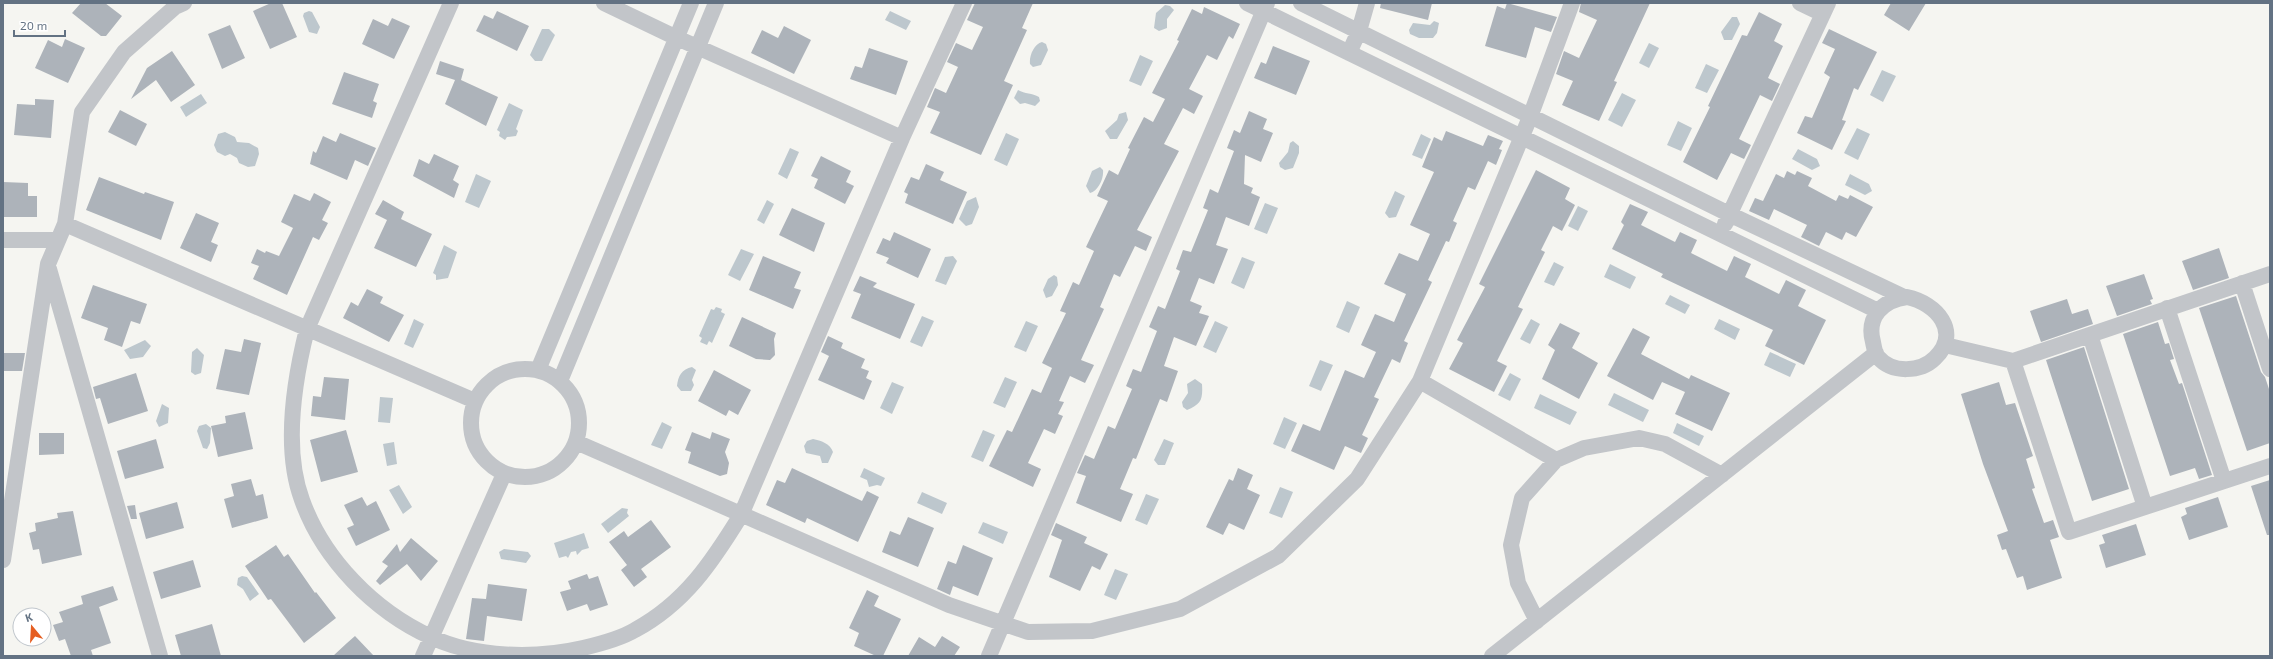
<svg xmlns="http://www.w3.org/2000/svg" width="2273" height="659" viewBox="0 0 2273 659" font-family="'Exo 2',sans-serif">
<rect width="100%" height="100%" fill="#f5f5f1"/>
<path fill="#bdc7cd" d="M1165,5L1170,6L1174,10L1167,19V28L1159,31L1154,28L1156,13Z
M309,11L312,12L320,27L317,34L309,32L303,16L304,13Z
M890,11L911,21L906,30L885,20Z
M1732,17H1737L1740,24L1732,40H1724L1721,32Z
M1434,21L1439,23L1437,33L1433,38H1419L1410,34L1409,30L1413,23L1430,25Z
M542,29H549L555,35L542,61H535L530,55Z
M1042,42L1046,44L1048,50L1041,65L1033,67L1030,64C1029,56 1034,44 1042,42Z
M1649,43L1659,48L1649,68L1639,63Z
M1140,55L1153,61L1141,86L1129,81Z
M1706,64L1719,70L1707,93L1695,88Z
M1882,70L1896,76L1883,102L1870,95Z
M1018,90C1025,94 1032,93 1039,97L1040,101L1035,106L1025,103L1020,104L1014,98Z
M1622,93L1636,100L1622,127L1608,120Z
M201,94L207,103L186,117L180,107Z
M509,103L523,110L516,129L518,131L516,136L507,137L505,140L499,136L500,132L497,130Z
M1126,112L1128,120L1117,139H1110L1105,131L1117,120L1119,114Z
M1678,121L1692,128L1681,151L1667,145Z
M1857,128L1870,134L1858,160L1844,153Z
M225,132L235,137L237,142L249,143L258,148L259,154L255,166L248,167L239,163L237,158L230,154L225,156L217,152L214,145L218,134Z
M1006,133L1019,139L1007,166L994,160Z
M1421,134L1431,139L1422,159L1412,155Z
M1293,141L1299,146V153L1293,168L1285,170L1280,167L1279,163L1288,152L1290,143Z
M790,148L799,152L787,179L778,174Z
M1798,149L1817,159L1820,166L1812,170L1792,159Z
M1100,167L1103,170C1104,179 1098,191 1090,193L1086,186L1092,171Z
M476,174L491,181L479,208L465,202Z
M1850,174L1869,184L1872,191L1865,195L1845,185Z
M1395,191L1405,196L1396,217L1389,218L1385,213Z
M976,197L979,207L972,224L966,226L959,219L967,201Z
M767,200L774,204L764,224L757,220Z
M1265,203L1278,208L1267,234L1254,229Z
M1578,206L1588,211L1578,231L1568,226Z
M444,245L457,252L448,278L436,280V275L433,273Z
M741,249L754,254L740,281L728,275Z
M953,256L957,261L946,285L935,281L945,257Z
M1242,257L1255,262L1244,289L1231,283Z
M1554,262L1564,267L1554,286L1544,282Z
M1610,264L1636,277L1630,289L1604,277Z
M1054,275L1057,277L1058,285L1052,296L1046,298L1043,290L1048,279Z
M1670,295L1690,305L1685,314L1665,304Z
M1347,301L1360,307L1349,333L1336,327Z
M716,307L722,309L721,312L725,314L712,343L709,341L707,345L700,342L702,338L699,336L711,309L714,310Z
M922,316L934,321L922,347L910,342Z
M414,319L424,324L413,348L404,344Z
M1531,319L1540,324L1530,344L1520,339Z
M1719,319L1740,329L1735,340L1714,329Z
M1026,321L1038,326L1026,352L1014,347Z
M1215,321L1228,327L1216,353L1203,347Z
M145,340L151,346L143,357L130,359L124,350Z
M197,348L204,355L201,373L195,375L191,372L192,352Z
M1770,352L1796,364L1790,377L1764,365Z
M1320,360L1333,365L1321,391L1309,386Z
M692,367L696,370L692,380L694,385L691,391H681L677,386C678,376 682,369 692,367Z
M1510,373L1521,379L1510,401L1498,395Z
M1005,377L1017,382L1005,408L993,403Z
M1195,379L1202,384C1203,400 1201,404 1187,410L1183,407L1182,402L1188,393L1187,384Z
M892,382L904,387L892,414L880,408Z
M1614,393L1649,410L1643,422L1608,405Z
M1540,394L1577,412L1570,425L1534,408Z
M380,397L393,398L390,423L378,422Z
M162,404L169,408L168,423L159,427L156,421Z
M1284,417L1297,423L1285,449L1273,444Z
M662,422L672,427L662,449L651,445Z
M1677,423L1704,436L1699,446L1673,433Z
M206,424L211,428L210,443L207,449L203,448L197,431L199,426Z
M983,430L995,435L983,462L971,457Z
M813,439C821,441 830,443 833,452L828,463H822L820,456L806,453L804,446L807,441Z
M1164,439L1174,443L1165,465H1158L1154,460Z
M394,442L397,464L387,466L383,444Z
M864,468L885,478L881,486L877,485L869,487L867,480L860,477Z
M399,485L412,507L403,514L389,490Z
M1280,487L1293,492L1282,518L1269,513Z
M922,492L947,503L942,514L917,503Z
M1146,494L1159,499L1147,525L1135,520Z
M622,508L628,509L627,513L629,516L608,533L601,524Z
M983,522L1008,532L1003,544L978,533Z
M584,533L589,548L582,550L577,555L576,551L571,552L568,558L566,556L559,558L554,543Z
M504,549L528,552L531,556L526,563L501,559L499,552Z
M1115,569L1128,574L1116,600L1104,595Z
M242,576L247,577L259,594L250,601L243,589L237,585L238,578Z"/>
<path fill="#adb3ba" d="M81,3H105L122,16L106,36H101L72,13Z
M271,3H282L297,37L270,49L253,11Z
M975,3H1033L1022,28L1027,30L1004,81L1013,85L981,155L930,133L940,112L927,107L935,88L946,93L958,67L947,62L956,43L972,50L983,27L967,20Z
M1381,3H1432L1428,20L1380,8Z
M1507,3L1557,17L1551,32L1535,27L1526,58L1485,46L1497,6L1505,9Z
M1581,3H1650L1614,81L1617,82L1599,121L1562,105L1573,81L1556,74L1564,51L1579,58L1597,20L1579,12Z
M1891,3H1926L1909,31L1884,15Z
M1204,7L1240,24L1233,39L1229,36L1217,60L1207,55L1189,89L1203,96L1194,114L1183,108L1164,144L1179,151L1137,230L1152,237L1146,251L1135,246L1120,277L1114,274L1100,307L1104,309L1081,360L1094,365L1085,383L1070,376L1059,401L1064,402L1058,414L1063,416L1055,434L1044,429L1028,463L1041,469L1033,487L989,466L1007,430L1012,432L1032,389L1041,393L1052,368L1042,363L1066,313L1060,311L1073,282L1079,285L1094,251L1086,247L1108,201L1097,196L1109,170L1118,175L1130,149L1128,148L1144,117L1153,122L1165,99L1152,93L1179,41L1177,40L1192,9L1202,14Z
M497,11L529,26L517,51L476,31L484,15L493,19Z
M1759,12L1782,24L1774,41L1783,46L1768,78L1780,84L1772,101L1760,95L1739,139L1751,145L1744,159L1731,153L1717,180L1683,162L1710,107L1708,106L1742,35L1747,36Z
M392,18L410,26L394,59L362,44L373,19L388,26Z
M230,25L245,58L222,69L208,34Z
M784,26L811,40L794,74L751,53L762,30L778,38Z
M1829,29L1877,52L1858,90L1854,88L1842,120L1846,121L1832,150L1797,133L1805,116L1812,118L1830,77L1824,73L1835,49L1822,43Z
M65,39L85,48L68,83L35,68L48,40L62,47Z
M1273,46L1310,61L1296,95L1254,78L1261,62L1266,64Z
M869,48L908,61L896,95L850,79L855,66L862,68Z
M172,51L195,85L171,102L156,80L131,99L147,68Z
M440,61L464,69L461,80L498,97L486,126L445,104L455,80L436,74Z
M344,72L379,84L373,101L377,103L372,118L332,104Z
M35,99L54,100L51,138L14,135L17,104L35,105Z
M120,110L147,124L136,146L108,132Z
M1249,111L1267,119L1263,129L1273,133L1261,162L1245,155L1244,184L1253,188L1251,193L1260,197L1249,226L1226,217L1216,245L1228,249L1214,284L1199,278L1190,301L1202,306L1199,313L1209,316L1196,346L1174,337L1164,366L1178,371L1167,402L1160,399L1136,459L1133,458L1120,489L1133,494L1121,522L1076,503L1086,476L1077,473L1085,455L1094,459L1108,426L1115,429L1132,389L1126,386L1133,369L1141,372L1157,331L1149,327L1158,306L1165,309L1180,271L1176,269L1183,250L1191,252L1208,210L1203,208L1210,189L1218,193L1234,151L1227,148L1234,130L1240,133Z
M1446,131L1483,146L1488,135L1503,141L1499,149L1502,150L1496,165L1488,161L1475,190L1468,187L1453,221L1457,223L1449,242L1446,241L1428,280L1432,282L1404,341L1408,343L1400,363L1392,359L1374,397L1379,399L1362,435L1368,438L1361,453L1345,446L1334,470L1291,451L1303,424L1320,431L1345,370L1364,378L1376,352L1361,345L1375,314L1394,322L1406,294L1384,284L1399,253L1418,261L1430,234L1410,225L1434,172L1422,167L1434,137L1442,141Z
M340,133L376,148L368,166L355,160L347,180L310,164L313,151L316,153L323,136L336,142Z
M434,154L459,166L453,180L459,184L454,198L413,176L419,159L429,164Z
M821,156L851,171L846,182L854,186L845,204L814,188L818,179L811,176Z
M926,164L944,172L940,180L967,192L953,224L905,203L908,194L904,192L911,177L919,180Z
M1536,170L1570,188L1565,199L1575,205L1562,231L1553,226L1541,250L1545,252L1518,307L1523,309L1497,361L1507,366L1494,392L1449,369L1463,343L1457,340L1485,287L1479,284Z
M1787,171L1795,175L1797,171L1812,178L1808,186L1836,201L1839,195L1848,199L1850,195L1873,207L1856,237L1846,232L1842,240L1826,232L1819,246L1801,237L1807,225L1774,209L1769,220L1749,211L1755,198L1763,201L1776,174L1784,178Z
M99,177L144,194L145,192L174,202L161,240L86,210Z
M3,182L28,183V196H37V217H3Z
M314,193L331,202L322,220L328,223L319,240L313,237L287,295L253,279L259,266L251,263L257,249L265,253L266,251L279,256L293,228L281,222L294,194L310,201Z
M383,200L404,212L401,219L432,234L416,267L374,248L387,220L375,214Z
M1630,204L1648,212L1641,225L1675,242L1680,232L1697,240L1691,253L1727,271L1734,256L1751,264L1745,277L1779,294L1786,280L1806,290L1798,306L1826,320L1804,365L1765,346L1773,330L1661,277L1663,274L1612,249L1624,225L1621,222Z
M792,208L825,223L814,252L779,235Z
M196,213L219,223L211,242L218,245L211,262L180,248Z
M894,232L931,249L918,278L886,263L889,258L876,253L883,238L890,241Z
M2219,248L2229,278L2193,290L2182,261Z
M763,256L801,272L794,288L801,290L793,309L749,290Z
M2144,274L2153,299L2150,300L2152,304L2117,316L2106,286Z
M860,276L877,283L873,287L915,304L900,339L851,318L861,294L853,291Z
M93,285L147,304L140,324L131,321L122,347L104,340L108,328L81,318Z
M367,289L383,297L380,303L404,315L389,342L343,318L351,302L358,306Z
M2236,296L2261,372L2265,377L2270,392V443L2247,451L2199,308Z
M2067,299L2072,314L2088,309L2093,324L2041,342L2030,311Z
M742,317L776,333L774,339L775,355L770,360L756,359L729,346Z
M2158,322L2165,344L2169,343L2174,359L2170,360L2179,384L2182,383L2212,475L2199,479L2195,468L2170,476L2123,334Z
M1560,323L1580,333L1572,348L1598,363L1579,399L1542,379L1555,350L1548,345Z
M1633,328L1650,337L1641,354L1689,379L1691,375L1730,393L1712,431L1675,414L1685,392L1662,382L1653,400L1607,376Z
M828,336L843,343L841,348L865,359L861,368L869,371L866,378L872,381L864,400L818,380L829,356L821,352Z
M244,339L261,343L249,395L216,389L225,349L241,352Z
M2084,347L2129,489L2092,501L2046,360Z
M3,353H25L22,371H3Z
M714,370L751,390L738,415L729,410L726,416L698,401Z
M136,373L148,411L108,424L100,398L96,399L93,387Z
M324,377L349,379L345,420L311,416L313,396L321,397Z
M1999,382L2006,405L2015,403L2033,456L2026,459L2035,488L2032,489L2044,523L2053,520L2059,537L2050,540L2062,578L2027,590L2023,576L2017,578L2006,549L2002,550L1997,535L2008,531L1983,464L1961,394Z
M245,412L253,449L218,457L211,426L226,423L225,416Z
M346,430L358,472L321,482L310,440Z
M692,432L710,439L712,432L730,439L725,452L729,463L727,474L720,476L688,463L691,452L685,450Z
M39,433H64V454L39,455Z
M156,439L164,468L125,479L117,451Z
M792,468L862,501L867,491L879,497L858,542L807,518L805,523L766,505L777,480L785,483Z
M1238,468L1253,475L1247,489L1260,495L1244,530L1229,523L1223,535L1206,527L1229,479L1233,481Z
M251,479L256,496L263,494L268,518L232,528L224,499L234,496L231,484Z
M2270,480V535H2267L2251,486Z
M362,497L367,506L376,501L390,530L356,546L347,528L354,525L344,505Z
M2218,497L2228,527L2189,540L2181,517L2187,514L2185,508Z
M177,502L184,528L146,539L139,513Z
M135,505L137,519H131L127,506Z
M73,511L82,555L42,564L39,549L33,550L29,533L36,531L35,523L58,518L57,513Z
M908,517L934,528L918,567L882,552L890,531L900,535Z
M651,520L671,547L641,569L647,577L634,587L621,570L627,565L609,542L624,531L628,537Z
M1056,523L1087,537L1084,543L1108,554L1100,570L1092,566L1080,591L1049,577L1062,540L1051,535Z
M2136,524L2146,555L2106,568L2099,545L2105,543L2102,535Z
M411,538L438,561L421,581L407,564L380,585L376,581L388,566L382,562L397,544L400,552Z
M276,545L284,557L288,554L315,593L316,592L336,618L304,643L271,599L268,600L245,566Z
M963,545L993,558L978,596L953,586L950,595L937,589L948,561L956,564Z
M193,560L201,587L161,599L153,572Z
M587,574L589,579L598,576L608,605L590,611L587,604L567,611L560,592L571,589L568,581Z
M488,584L527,589L522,621L487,616L484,641L466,639L472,598L486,599Z
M113,586L118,600L99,607L111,643L91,650L93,656H71L65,639L59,641L53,625L63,622L59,612L83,604L81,596Z
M867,590L879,596L874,606L901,619L883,656H876L854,646L859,633L849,628Z
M212,624L221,656H181L175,635Z
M355,636L374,656H333L347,643Z
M942,636L960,647L954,656H908L919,637L935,647Z"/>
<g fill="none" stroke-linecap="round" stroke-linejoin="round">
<path stroke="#c2c5c9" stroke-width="16" d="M451,3L307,329C294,381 283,449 302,500C323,559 374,611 431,637C476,658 535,659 583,648C600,644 620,639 635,630C685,603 712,562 741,515L902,138L964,3
M604,3L677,38L902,138
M1247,3L1878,311
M1301,3L1729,214L1904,297
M1800,3L1823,14
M1349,53L1359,31L1367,3
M65,224L475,401
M1725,224L1828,3
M3,240H58
M49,269L160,656
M2242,283L2270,369
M1907,297C1936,303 1962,332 1935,358C1921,372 1892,374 1878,357C1875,354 1874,347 1873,342C1866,317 1883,300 1907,297Z
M2167,308L2224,481
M2090,335L2145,507
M1945,345L2013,361L2270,274
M2013,361L2069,532L2270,466
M471 423a54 54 0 1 1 108 0a54 54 0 1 1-108 0Z
M538,370L691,3
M560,381L716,3
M1420,381L1556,460
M576,442L949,605L1028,632L1092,631L1180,609L1278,556L1357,479L1420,381L1530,117L1572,3
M3,560L48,264L65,224L82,112L124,52L175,7L184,3
M1537,621L1518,583L1511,545L1522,498L1556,460L1584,448L1639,438L1665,444L1722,475
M423,656L504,474
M989,656L1267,3
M1492,656L1876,353"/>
</g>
<rect width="2273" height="659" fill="none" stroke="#637283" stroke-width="8"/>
<g transform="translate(32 627) rotate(342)"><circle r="19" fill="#ffffff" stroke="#c1c7cd"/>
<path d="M0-3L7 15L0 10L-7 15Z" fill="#e55e21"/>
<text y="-6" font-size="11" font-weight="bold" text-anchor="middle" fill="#637283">K</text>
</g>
<path d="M14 30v6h51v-6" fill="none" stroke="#637283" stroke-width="2"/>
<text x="20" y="30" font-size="12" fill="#637283" stroke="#ffffff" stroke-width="3" paint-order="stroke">20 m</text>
</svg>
